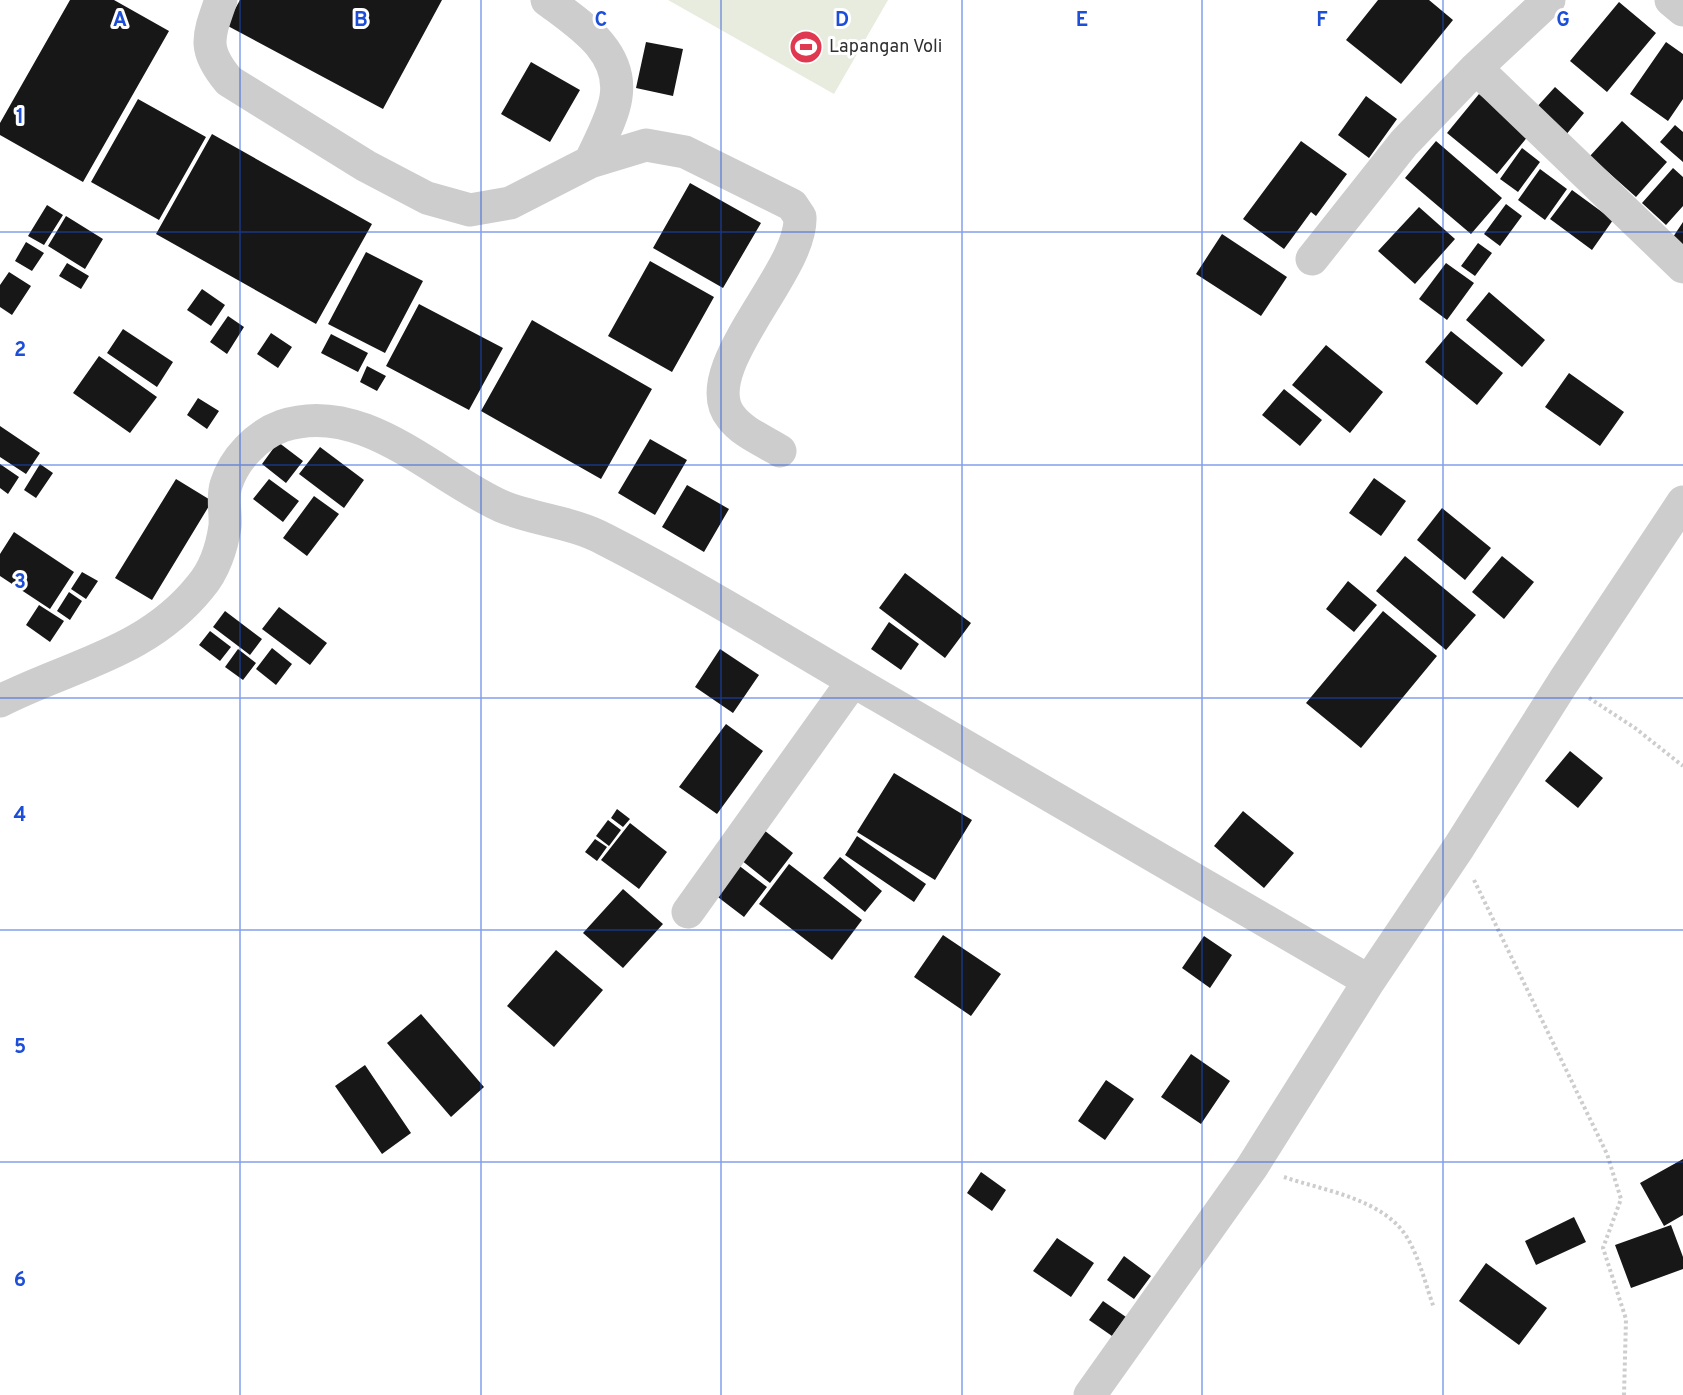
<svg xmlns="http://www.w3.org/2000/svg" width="1683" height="1395" viewBox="0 0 1683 1395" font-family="Overpass,sans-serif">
<rect width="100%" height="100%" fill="#fff"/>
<path fill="#e7ecde" d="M668,0H888L834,94Z"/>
<path fill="#171717" d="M70,0H114L169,31L83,182L0,135V123Z
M240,0H442L383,109L226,25Z
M1378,0H1429L1453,20L1401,84L1346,40Z
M1619,2L1656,33L1607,92L1570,61Z
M646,42L683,49L673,96L636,88Z
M1666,42L1683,54V99L1668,121L1630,94Z
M531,62L580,90L550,142L501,114Z
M1555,87L1584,113L1565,136L1535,109Z
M1479,94L1529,135L1497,174L1447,133Z
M1366,96L1397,119L1369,158L1338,135Z
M138,99L206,137L159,220L91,182Z
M1622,121L1667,162L1636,197L1590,156Z
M1675,125L1683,132V162L1660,142Z
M212,134L372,224L316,324L156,234Z
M1301,141L1347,174L1316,216L1311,212L1284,249L1243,219Z
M1436,141L1502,198L1471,234L1405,178Z
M1522,148L1540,162L1518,192L1500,179Z
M1673,168L1683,177V206L1666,225L1642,203Z
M1540,169L1567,189L1545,220L1518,200Z
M690,183L761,223L723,288L653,248Z
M1572,190L1613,220L1592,250L1550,219Z
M1506,204L1522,216L1500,246L1484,234Z
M47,205L63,215L44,245L28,236Z
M1419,207L1455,239L1415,284L1378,251Z
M66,216L103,239L85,269L48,246Z
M1683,222V252L1669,243Z
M1222,234L1287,277L1261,316L1196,274Z
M26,242L44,253L32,271L15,261Z
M1478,243L1492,253L1475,276L1461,266Z
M366,252L423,281L385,353L328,324Z
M650,261L714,297L672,372L608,336Z
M67,263L89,276L81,289L59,276Z
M1446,263L1474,283L1447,320L1419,299Z
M9,272L31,286L12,315L0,307V285Z
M202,289L225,305L211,326L187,310Z
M1489,292L1545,340L1522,367L1466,320Z
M419,304L503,348L469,410L386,366Z
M228,316L244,327L227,354L210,342Z
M532,320L652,389L601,479L481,411Z
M123,329L173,362L157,387L107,353Z
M1451,331L1503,373L1477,405L1425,362Z
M271,333L292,347L278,368L257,354Z
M331,334L368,353L358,372L321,353Z
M1326,345L1383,392L1350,433L1292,385Z
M99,356L157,397L130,433L73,393Z
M367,366L386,376L377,391L360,382Z
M1569,373L1624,412L1600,446L1545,407Z
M1284,389L1322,420L1300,446L1262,415Z
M198,398L219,411L207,429L187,415Z
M0,426L40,453L26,474L0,457Z
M650,439L687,460L655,515L618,493Z
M278,442L303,461L286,483L262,464Z
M320,447L364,480L344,508L299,474Z
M0,464L19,477L8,494L0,488Z
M40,464L53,473L36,498L24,490Z
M1374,478L1406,501L1381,536L1349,513Z
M176,479L212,501L152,600L115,578Z
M269,479L299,501L283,522L253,499Z
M687,485L729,509L704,552L662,527Z
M314,496L339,514L307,556L283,538Z
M1442,508L1491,548L1465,580L1417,540Z
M14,532L74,572L50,609L0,576V554Z
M1405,556L1476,615L1446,650L1376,591Z
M1502,556L1534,582L1504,619L1472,592Z
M82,572L98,581L86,599L71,589Z
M905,573L971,623L945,658L879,608Z
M1348,581L1377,605L1354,632L1326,609Z
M69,592L82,601L70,620L57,611Z
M39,605L64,621L50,642L26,625Z
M279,607L327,643L310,665L262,629Z
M225,611L262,639L250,655L213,627Z
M1383,611L1437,656L1361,748L1306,703Z
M889,622L919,644L901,670L871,649Z
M210,631L231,647L220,661L199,645Z
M272,648L292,664L276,685L256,669Z
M238,649L256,663L243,680L225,667Z
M720,649L759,675L733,713L695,687Z
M726,724L763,751L717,814L679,787Z
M1570,751L1603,778L1578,808L1545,781Z
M894,773L972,820L935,880L857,832Z
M617,809L630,819L623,827L611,818Z
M1243,811L1294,853L1264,888L1214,846Z
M608,820L621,830L609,846L596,836Z
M630,823L667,852L639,889L601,860Z
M759,826L793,853L770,883L736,856Z
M857,836L926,884L914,902L845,855Z
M595,839L607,847L597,861L585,852Z
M840,857L882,891L865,912L823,878Z
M733,861L767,887L744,917L710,891Z
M789,864L862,920L832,960L759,904Z
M623,889L663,924L623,968L583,933Z
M943,935L1001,974L971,1016L914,977Z
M1204,936L1232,955L1210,988L1182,968Z
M556,950L603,990L554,1047L507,1006Z
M421,1014L484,1087L451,1117L387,1043Z
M1191,1054L1230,1081L1201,1124L1161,1097Z
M365,1065L411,1133L382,1154L335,1086Z
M1106,1080L1134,1099L1105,1140L1078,1121Z
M1683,1159V1215L1664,1226L1640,1183Z
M981,1172L1006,1190L992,1211L967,1193Z
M1574,1217L1586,1242L1536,1265L1525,1241Z
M1671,1225L1683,1257V1269L1631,1288L1615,1245Z
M1057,1238L1094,1263L1071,1297L1033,1271Z
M1124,1256L1151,1276L1134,1299L1107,1280Z
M1486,1263L1547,1308L1519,1345L1459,1301Z
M1103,1301L1126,1317L1112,1336L1089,1320Z"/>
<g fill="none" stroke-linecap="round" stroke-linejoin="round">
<path stroke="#cdcdcd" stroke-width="4" stroke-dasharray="3 3" stroke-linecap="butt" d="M1589,698L1635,728L1683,766
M1474,880L1607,1154L1621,1199L1603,1248L1626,1319L1624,1395
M1284,1177C1325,1191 1385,1199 1408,1239C1420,1260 1426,1286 1434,1308"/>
<path stroke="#cdcdcd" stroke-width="33" d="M221,0C208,37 202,49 229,81L366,166L427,198L470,210L510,203L590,162L646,145L685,152L792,205L800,217C803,272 693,370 731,417C742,432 764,441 780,451
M547,0C579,24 623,51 616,97C613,118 599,142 590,162
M1671,0L1683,10
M1476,68L1683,267
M1312,259L1404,143L1476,68L1549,0
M0,701C71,665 147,653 200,587C214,571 222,547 225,526C226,513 222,498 226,485C234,459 257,435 282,426C362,399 433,475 501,506C534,520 573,522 604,539C698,587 788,643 879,696C1042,791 1205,886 1369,981
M688,912L853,681
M1090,1395L1252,1167L1369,981L1459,847L1564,681L1683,502"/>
</g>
<path fill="none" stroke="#1d4ed8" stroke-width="1.5" stroke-opacity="0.55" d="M240,0V1395M481,0V1395M721,0V1395M962,0V1395M1202,0V1395M1443,0V1395M0,232H1683M0,465H1683M0,698H1683M0,930H1683M0,1162H1683"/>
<defs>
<g id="stadium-disc" transform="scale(1.725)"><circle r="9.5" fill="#e03850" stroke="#fff"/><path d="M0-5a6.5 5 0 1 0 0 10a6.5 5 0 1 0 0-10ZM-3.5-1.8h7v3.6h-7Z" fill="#fff"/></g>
</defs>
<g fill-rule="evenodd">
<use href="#stadium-disc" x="806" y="47"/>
</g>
<g text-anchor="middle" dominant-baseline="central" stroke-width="6" stroke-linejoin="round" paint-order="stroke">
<g font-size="18" fill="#303030" stroke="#fff" text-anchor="start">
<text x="829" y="47">Lapangan Voli</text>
</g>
</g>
<g font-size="20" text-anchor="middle" font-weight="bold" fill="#1d4ed8" stroke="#fff" stroke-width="6" stroke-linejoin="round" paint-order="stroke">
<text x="120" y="26">A</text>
<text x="361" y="26">B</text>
<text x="601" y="26">C</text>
<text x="842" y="26">D</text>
<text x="1082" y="26">E</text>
<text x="1322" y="26">F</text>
<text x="1563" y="26">G</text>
<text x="20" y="123">1</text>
<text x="20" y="356">2</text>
<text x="20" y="588">3</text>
<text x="20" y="821">4</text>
<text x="20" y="1053">5</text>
<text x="20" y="1286">6</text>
</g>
</svg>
